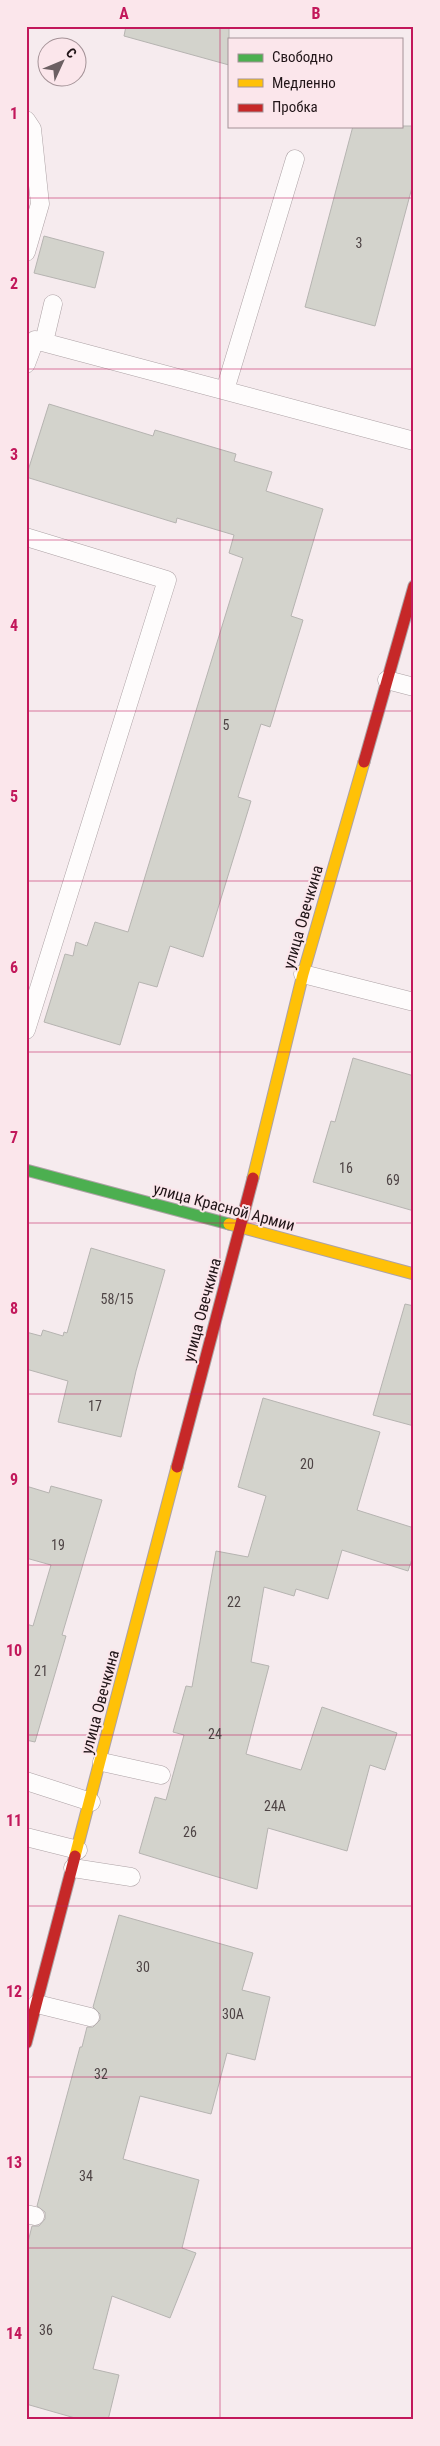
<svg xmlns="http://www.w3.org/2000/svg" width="440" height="2446" viewBox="0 0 440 2446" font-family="'Roboto Condensed',sans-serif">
<rect width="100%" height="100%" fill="#f6ebee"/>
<path fill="#d3d3cc" stroke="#b6b4b1" d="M126,26H229V65L124,36Z
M353,126H414V180L375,326L305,307Z
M44,236L104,252L95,288L34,273Z
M49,404L153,436L155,430L236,454L234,461L272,472L266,491L323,509L291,616L303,620L270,727L261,724L238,797L251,801L203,957L170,946L157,987L139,982L120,1045L44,1022L65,954L73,956L76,942L87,946L95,922L128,932L243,558L229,553L234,535L177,518L176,523L26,477Z
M353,1058L414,1076V1211L313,1182L331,1121L335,1122Z
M91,1248L165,1270L136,1371L121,1437L58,1422L68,1381L26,1369V1332L41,1336L43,1330L63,1336L64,1332L67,1333Z
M405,1304L414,1306V1426L373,1415Z
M263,1398L380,1432L357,1510L414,1528V1553L408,1571L342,1550L328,1599L296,1589L294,1596L264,1587L251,1662L269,1666L246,1754L301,1770L322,1707L397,1733L385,1770L370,1765L347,1851L268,1828L257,1889L139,1853L155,1797L166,1800L184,1735L173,1732L186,1686L192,1687L216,1551L248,1557L266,1496L238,1487Z
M26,1486L49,1493L51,1486L102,1500L62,1635L66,1636L35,1742L26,1740V1624L33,1626L51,1565L26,1558Z
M119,1915L253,1953L242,1990L270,1997L255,2060L227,2053L211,2114L140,2096L123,2159L199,2180L182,2248L196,2253L170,2318L112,2296L93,2369L119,2375L108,2420H82L26,2404V2250L32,2226H39L45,2219V2212L37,2206L80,2047H82L87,2027H93L100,2020V2014L93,2007Z"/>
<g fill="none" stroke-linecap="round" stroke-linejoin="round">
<g stroke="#ada2a5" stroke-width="19">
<path id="lane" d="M26,120L32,129L40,204L26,252
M44,342L53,304
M26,364L35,340L414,441
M225,390L295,159
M26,537L167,580L26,1030
M387,680L414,687
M303,974L414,1002
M102,1762L161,1775
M26,1781L91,1802
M26,1837L78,1850
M73,1868L131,1877
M37,2004L90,2017
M26,2214L35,2216"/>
</g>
<g stroke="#ada2a5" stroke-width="13">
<path id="fast" d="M26,1170L229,1224"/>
</g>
<g stroke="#ada2a5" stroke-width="13">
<path id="slow" d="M253,1178L303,974L364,762
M229,1224L414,1274
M75,1856L177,1467"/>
</g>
<g stroke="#ada2a5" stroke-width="13">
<path id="jam" d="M364,762L414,586
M177,1467L253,1178
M26,2043L75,1856"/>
</g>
<use href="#lane" stroke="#fefcfc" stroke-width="18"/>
<use href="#fast" stroke="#4caf50" stroke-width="11"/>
<use href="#slow" stroke="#ffc107" stroke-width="11"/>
<use href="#jam" stroke="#c62828" stroke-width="11"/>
</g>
<path fill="none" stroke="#c2185b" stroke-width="1" stroke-opacity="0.55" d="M220,26V2420M26,198H414M26,369H414M26,540H414M26,711H414M26,881H414M26,1052H414M26,1223H414M26,1394H414M26,1565H414M26,1735H414M26,1906H414M26,2077H414M26,2248H414"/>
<g text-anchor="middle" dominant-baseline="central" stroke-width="4" stroke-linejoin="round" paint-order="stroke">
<g font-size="14" fill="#4e4445">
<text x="359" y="243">3</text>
<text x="226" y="725">5</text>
<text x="346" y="1168">16</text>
<text x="393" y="1180">69</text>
<text x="117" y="1299">58/15</text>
<text x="95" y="1406">17</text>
<text x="307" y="1464">20</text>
<text x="58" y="1545">19</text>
<text x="234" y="1602">22</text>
<text x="41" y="1671">21</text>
<text x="215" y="1734">24</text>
<text x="275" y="1806">24А</text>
<text x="190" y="1832">26</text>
<text x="143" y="1967">30</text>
<text x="233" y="2014">30А</text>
<text x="101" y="2074">32</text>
<text x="86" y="2176">34</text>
<text x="46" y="2330">36</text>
</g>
<g font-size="16" fill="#211518" stroke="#fbe6eb">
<text transform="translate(303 917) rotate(-74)">улица Овечкина</text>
<text transform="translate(224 1207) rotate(15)">улица Красной Армии</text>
<text transform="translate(202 1310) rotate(-75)">улица Овечкина</text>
<text transform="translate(100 1702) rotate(-75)">улица Овечкина</text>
</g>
</g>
<rect width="440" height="2446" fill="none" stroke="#fbe6eb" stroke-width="55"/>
<rect x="228" y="38" width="175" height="90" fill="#fbe6eb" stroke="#a49297"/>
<rect x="238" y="54" width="25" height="8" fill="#4caf50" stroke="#a49297"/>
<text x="272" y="62" font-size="15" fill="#211518">Свободно</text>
<rect x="238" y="79" width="25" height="8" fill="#ffc107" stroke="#a49297"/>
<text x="272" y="88" font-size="15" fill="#211518">Медленно</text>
<rect x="238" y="104" width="25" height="8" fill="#c62828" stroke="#a49297"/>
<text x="272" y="112" font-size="15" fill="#211518">Пробка</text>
<g transform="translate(62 62) rotate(46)"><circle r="24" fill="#fbe6eb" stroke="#a49297"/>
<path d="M0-4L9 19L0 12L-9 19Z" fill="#6c6063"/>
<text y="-8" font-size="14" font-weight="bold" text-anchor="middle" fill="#211518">С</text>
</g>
<rect x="28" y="28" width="384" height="2390" fill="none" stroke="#c2185b" stroke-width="2"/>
<g font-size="16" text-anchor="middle" font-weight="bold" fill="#c2185b">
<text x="124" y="19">A</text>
<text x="316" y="19">B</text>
<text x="14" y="119">1</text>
<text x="14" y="289">2</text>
<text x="14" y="460">3</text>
<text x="14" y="631">4</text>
<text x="14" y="802">5</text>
<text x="14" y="973">6</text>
<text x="14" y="1143">7</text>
<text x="14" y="1314">8</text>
<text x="14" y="1485">9</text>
<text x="14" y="1656">10</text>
<text x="14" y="1826">11</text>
<text x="14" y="1997">12</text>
<text x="14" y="2168">13</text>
<text x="14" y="2339">14</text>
</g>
</svg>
